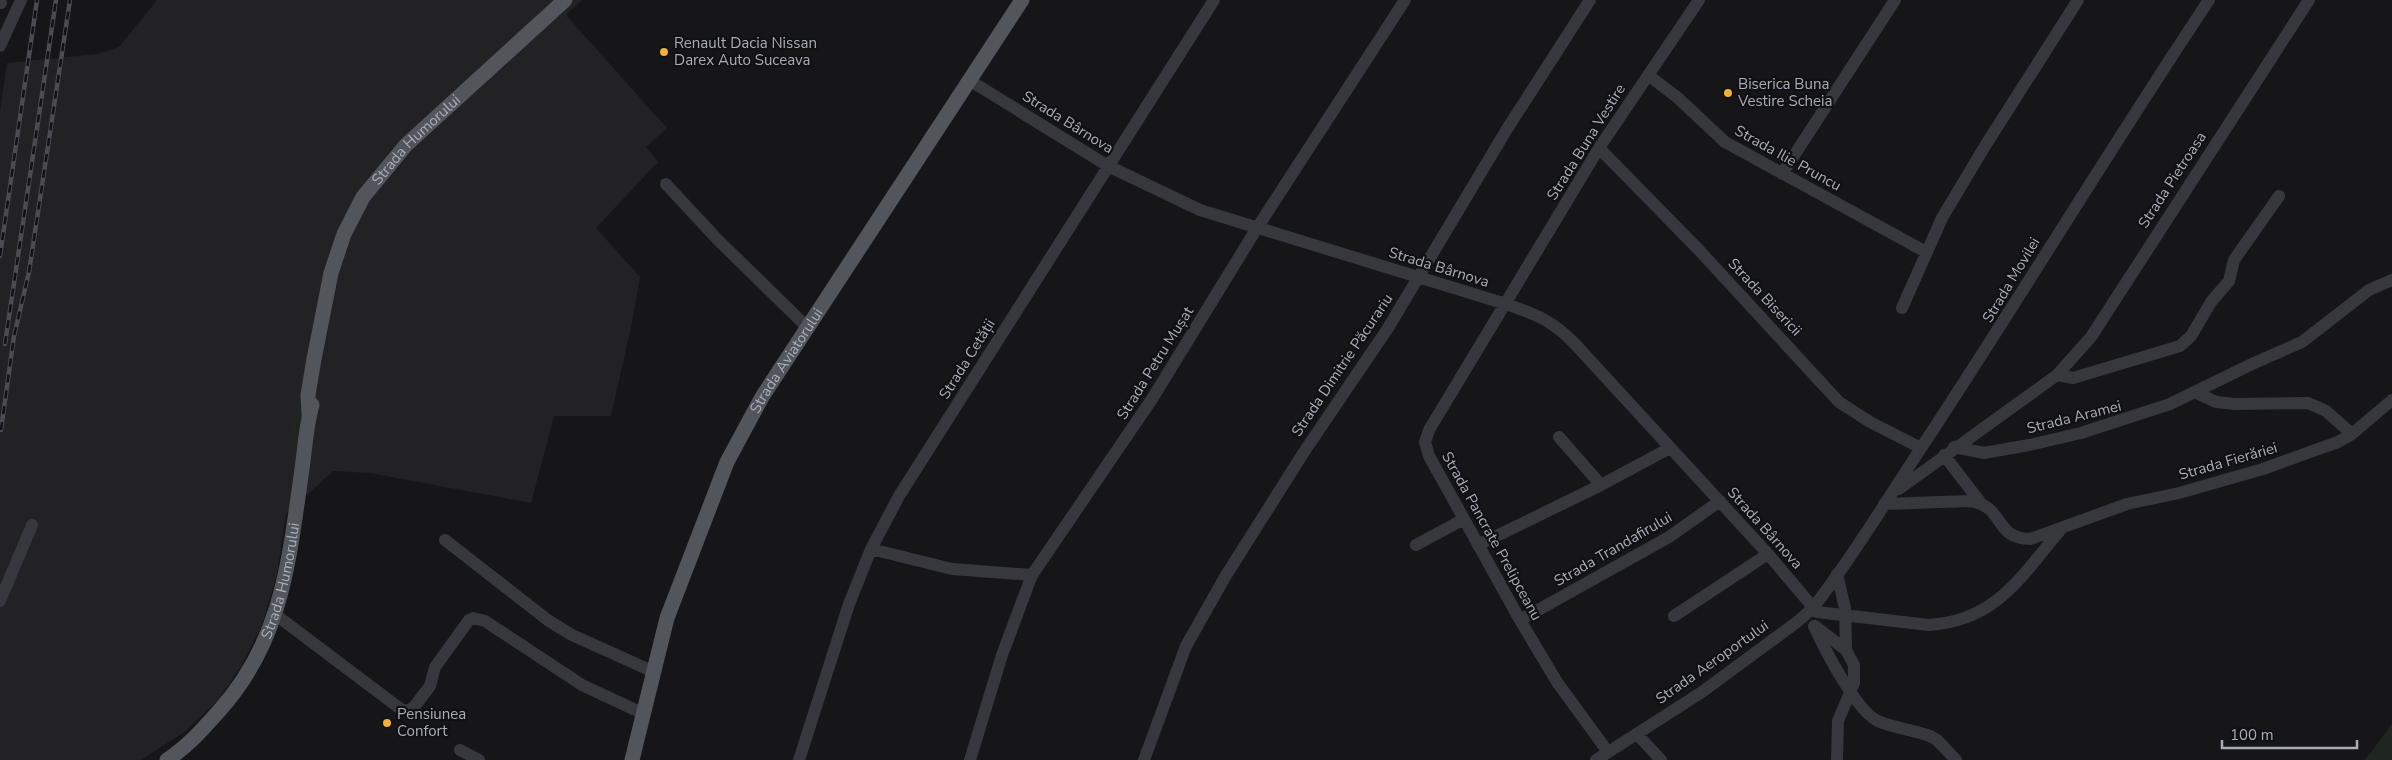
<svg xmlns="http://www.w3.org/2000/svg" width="2392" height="760" viewBox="0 0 2392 760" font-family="'Nunito Sans',sans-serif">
<rect width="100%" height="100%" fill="#161618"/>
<path fill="#222225" d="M157,0H582L566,15L667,128L646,147L658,162L596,228L640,277L632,323L611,416H554L531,503L370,473L333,471L286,514L277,574L262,625L241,667L218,700L186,731L141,760H0V111L7,63L98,54L119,47Z"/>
<path fill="#1e261f" d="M300,393L303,395L295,445L290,442V437Z
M2392,724V760H2365Z"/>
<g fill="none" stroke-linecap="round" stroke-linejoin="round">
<path stroke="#37383d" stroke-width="12" d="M0,2L1,3
M0,46L21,0
M1648,75L1678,98L1725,142L1926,252
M969,80L1108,166L1200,210L1506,304C1537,315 1552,320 1575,344L1768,554L1817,612L1929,625C1997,621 2022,575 2062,528
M1599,148L1698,249L1839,402L1870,422L1921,448
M1782,174L1895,0
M666,184L717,239L808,328
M1902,308L1942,218L1985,146L2078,0
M2057,375L2073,378L2180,346L2191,336L2211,302L2229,281L2234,260L2279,196
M2197,393L2216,402L2235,404L2308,403L2326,411L2352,434
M1559,437L1601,485
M1954,447L1984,453L2029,445L2081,433L2170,404L2252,364L2302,342L2369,290L2392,280
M1944,455L1980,502
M1899,489L2057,375L2091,337L2309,0
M1884,504L1970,501C2005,506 1994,539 2030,539L2127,504L2179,493L2263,469L2338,442L2352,434L2392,400
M445,540L549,621L572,635L652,671
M1416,545L1464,519
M1478,545L1601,485L1670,448
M871,549L952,569L1032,575
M1837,574L1845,608L1846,650
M0,601L32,525
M276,615L402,710L408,711L414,707L430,686L435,667L469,620L473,618L485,621L582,685L642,713
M1674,616L1768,554
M1520,620L1669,537L1720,501
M1814,626C1824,648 1856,711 1878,721C1894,728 1913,730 1930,736L1937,740L1956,760
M1815,626L1846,650L1854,665V683L1838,721L1837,760
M1637,734L1661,760
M460,750L479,760
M1608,752L1557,682L1520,620L1429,456L1425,442L1429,430L1599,148L1699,0
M799,760L849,604L871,549L899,496L1214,0
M970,760L1002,655L1032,575L1152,399L1257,228L1405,0
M1144,760L1186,646L1225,577L1304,452L1388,328L1507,129L1590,0
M1596,760L1702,692L1797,622L1813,608C1853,556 1887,500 1923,445C2020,298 2111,147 2209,0"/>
<g stroke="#53555c" stroke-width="15">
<path id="s1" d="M309,414L308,395L314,359L331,273L344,234L363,197L406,145L565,0"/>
<path id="s2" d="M167,760C187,747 203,729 219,711C283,640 289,559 302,469C305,448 306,426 312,405"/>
<path id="s3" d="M632,760L667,618L727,462L762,397L1022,0"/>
</g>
<g stroke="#4a4c52" stroke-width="4.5">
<path id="rail" d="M0,256L37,0
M5,344L56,0
M1,430L14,336L29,272L70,0"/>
</g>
<use href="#rail" stroke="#111113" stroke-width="2.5" stroke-dasharray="8" stroke-linecap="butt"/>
</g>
<g fill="#f2b134" stroke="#111113" stroke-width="2">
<circle cx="664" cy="52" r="5"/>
<circle cx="1728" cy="93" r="5"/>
<circle cx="387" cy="723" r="5"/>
</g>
<g text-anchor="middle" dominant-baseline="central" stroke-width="4.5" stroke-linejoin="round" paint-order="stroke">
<g font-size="15" fill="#a8adb8" stroke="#111113" text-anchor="start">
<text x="674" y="43">Renault Dacia Nissan<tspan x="674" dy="17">Darex Auto Suceava</tspan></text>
<text x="1738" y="84">Biserica Buna<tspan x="1738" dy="17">Vestire Scheia</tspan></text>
<text x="397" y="714">Pensiunea<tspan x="397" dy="17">Confort</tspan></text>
</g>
<g font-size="15" fill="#a8adb8" stroke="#111113">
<text transform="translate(1068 122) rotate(32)">Strada Bârnova</text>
<text stroke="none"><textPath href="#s1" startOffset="304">Strada Humorului</textPath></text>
<text transform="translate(1586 142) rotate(-58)">Strada Buna Vestire</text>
<text transform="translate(1788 158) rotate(29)">Strada Ilie Pruncu</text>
<text transform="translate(2172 180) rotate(-57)">Strada Pietroasa</text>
<text transform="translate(1439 267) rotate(17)">Strada Bârnova</text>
<text transform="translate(2011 280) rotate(-59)">Strada Movilei</text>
<text transform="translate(1765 297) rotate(47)">Strada Bisericii</text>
<text transform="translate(967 359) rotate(-58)">Strada Cetății</text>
<text stroke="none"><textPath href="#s3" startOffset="431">Strada Aviatorului</textPath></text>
<text transform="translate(1155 363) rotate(-58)">Strada Petru Mușat</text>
<text transform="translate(1342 365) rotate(-56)">Strada Dimitrie Păcurariu</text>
<text transform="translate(2074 417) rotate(-14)">Strada Aramei</text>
<text transform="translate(2228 461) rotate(-16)">Strada Fierăriei</text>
<text transform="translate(1765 528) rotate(48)">Strada Bârnova</text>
<text transform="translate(1492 536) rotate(61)">Strada Pancrate Prelipceanu</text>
<text transform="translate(1613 549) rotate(-30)">Strada Trandafirului</text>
<text stroke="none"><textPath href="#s2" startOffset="218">Strada Humorului</textPath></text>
<text transform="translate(1712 662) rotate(-35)">Strada Aeroportului</text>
</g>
</g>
<path d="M2222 740v8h135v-8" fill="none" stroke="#a8adb8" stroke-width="2.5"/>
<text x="2230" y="740" font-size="15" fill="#a8adb8" stroke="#111113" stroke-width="4" paint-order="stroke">100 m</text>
</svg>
